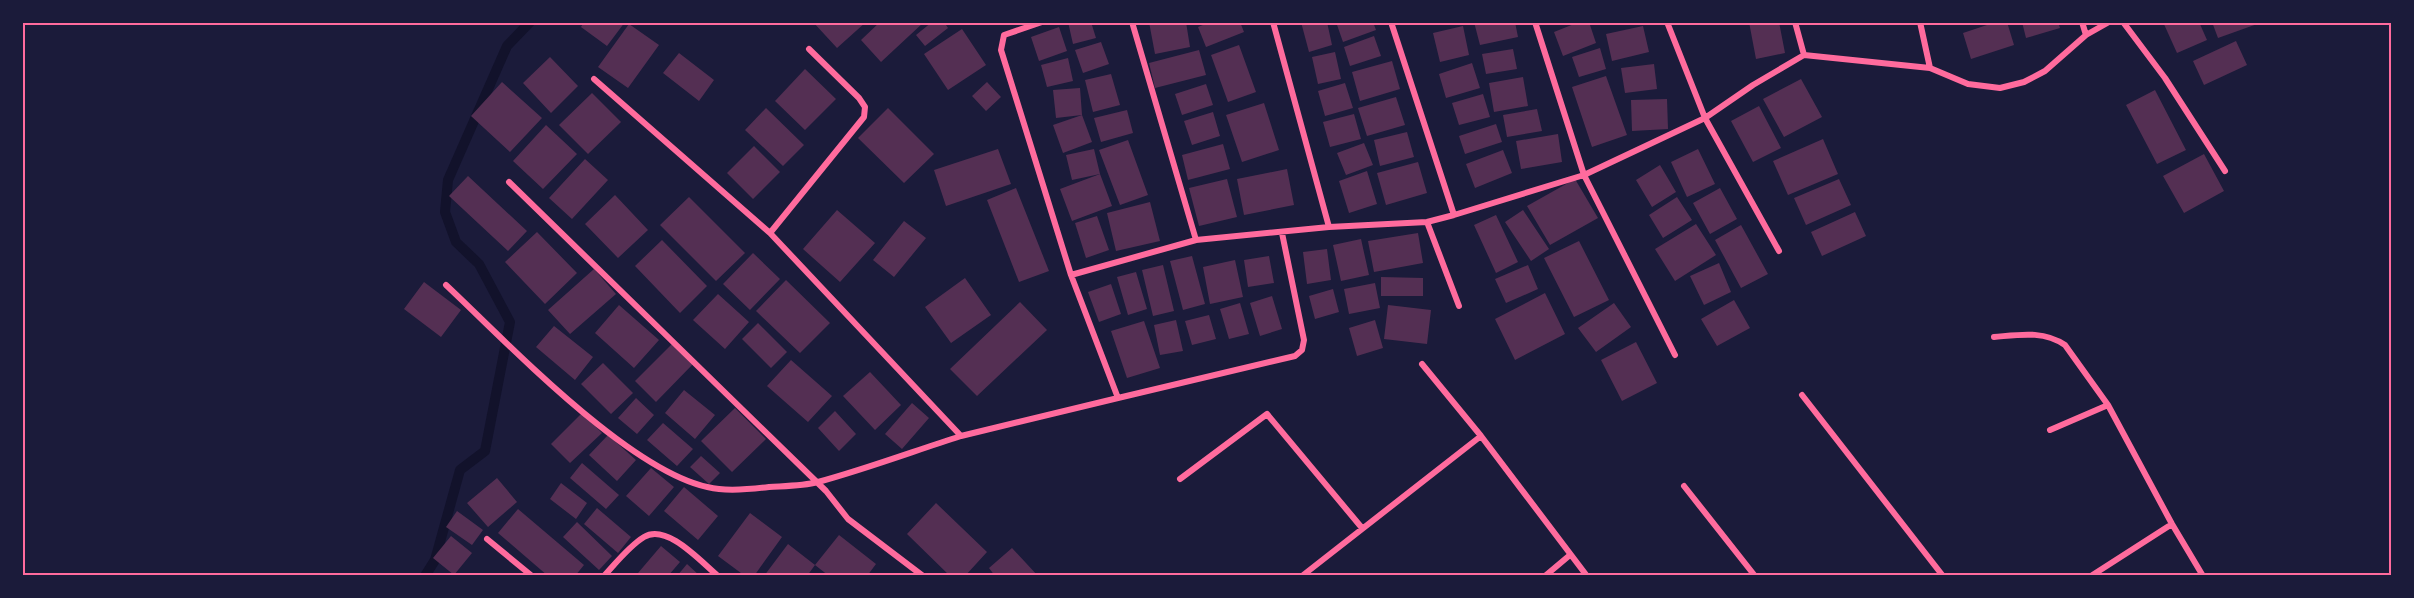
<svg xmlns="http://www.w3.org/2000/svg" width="2414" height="598" viewBox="0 0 2414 598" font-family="Mulish,sans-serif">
<rect width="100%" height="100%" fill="#1b1b3a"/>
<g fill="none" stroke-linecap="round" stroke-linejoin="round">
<path stroke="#12122b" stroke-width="10" d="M425,576L435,560L460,470L485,451L510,322L479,264L456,242L445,212L448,180L507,46L530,22"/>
</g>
<path fill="#542f53" d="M584,22H625L607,46L581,27Z
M813,22H866L837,48Z
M880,22H924L881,62L861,40Z
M932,22H944L948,28L925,46L916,35Z
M1068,22H1091L1096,38L1073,44Z
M1149,22H1186L1190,47L1155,54Z
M1210,22H1240L1244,32L1206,47L1198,27Z
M1301,22H1327L1332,45L1309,52Z
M1336,22H1373L1376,30L1343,42Z
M1474,22H1515L1518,37L1480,45Z
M1579,22H1589L1596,43L1563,56L1554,32Z
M1749,22H1779L1785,53L1756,59Z
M1996,22H2007L2014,45L1971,59L1963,33Z
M2022,22H2058L2060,28L2026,38Z
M2163,22H2199L2207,40L2177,53Z
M2212,22H2260V23L2218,38Z
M629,24L659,45L628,88L598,67Z
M1463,26L1469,55L1440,62L1433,33Z
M1643,26L1649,52L1612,61L1606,34Z
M1059,27L1067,51L1039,61L1031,37Z
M962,29L986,65L948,90L924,54Z
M1374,36L1381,56L1350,66L1344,47Z
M2236,41L2247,65L2204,85L2193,61Z
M1101,42L1109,64L1083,73L1075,50Z
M1239,45L1256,92L1228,102L1211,55Z
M1600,48L1606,69L1579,77L1572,57Z
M1513,49L1517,69L1486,74L1482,54Z
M1199,50L1206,75L1155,88L1149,63Z
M1335,52L1341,79L1318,84L1312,57Z
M679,53L714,80L699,101L663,73Z
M550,57L578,86L551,113L523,83Z
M1068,58L1073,81L1047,87L1041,65Z
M1392,61L1400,89L1360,101L1352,72Z
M1472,63L1480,88L1446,98L1439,74Z
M1654,64L1657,89L1625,93L1621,68Z
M805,69L836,99L805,130L775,101Z
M1111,74L1120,105L1093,112L1085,80Z
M1606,76L1627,135L1592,147L1572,87Z
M1523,77L1528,106L1494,112L1489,83Z
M1801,79L1822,117L1784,137L1763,99Z
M502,82L542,118L510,152L471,116Z
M987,82L1001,97L986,111L972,96Z
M1345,83L1353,108L1325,116L1318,91Z
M1206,84L1213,105L1182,115L1175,94Z
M1080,88L1082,115L1056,118L1053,90Z
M2155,90L2186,150L2157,164L2126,105Z
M592,93L621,122L588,154L559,125Z
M1483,94L1490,117L1459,125L1452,103Z
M1396,97L1405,125L1367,136L1358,108Z
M1667,99L1668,129L1632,131L1631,100Z
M1264,103L1279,150L1242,162L1226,115Z
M1759,106L1781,148L1753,162L1731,121Z
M766,108L804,145L783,166L745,130Z
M888,108L934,154L904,183L858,138Z
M1537,109L1542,131L1507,137L1503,115Z
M1127,110L1133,133L1101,142L1094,118Z
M1213,112L1220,136L1192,145L1184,121Z
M1354,114L1361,139L1330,147L1323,122Z
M1082,115L1092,142L1063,153L1053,125Z
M1496,124L1502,142L1465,154L1459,136Z
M546,125L577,154L543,189L513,161Z
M1407,132L1414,157L1380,166L1374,140Z
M1558,134L1562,162L1521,169L1516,141Z
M1823,139L1838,174L1788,195L1773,161Z
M1128,140L1148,195L1120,205L1099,150Z
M1364,143L1373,165L1346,175L1337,153Z
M1223,144L1230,169L1188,180L1182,155Z
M754,146L780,172L753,199L727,173Z
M998,149L1011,184L946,206L934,170Z
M1094,149L1100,174L1072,180L1066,155Z
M1698,149L1715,184L1687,197L1671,162Z
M1503,150L1512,173L1475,188L1466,164Z
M2204,154L2224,191L2184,213L2163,176Z
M585,159L608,180L572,219L549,198Z
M1418,162L1427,193L1386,205L1377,173Z
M1660,165L1676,192L1652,207L1636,180Z
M1287,169L1294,205L1244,215L1237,179Z
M1367,171L1377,204L1349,213L1339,181Z
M1100,174L1112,206L1072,221L1060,189Z
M468,176L527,231L508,251L449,196Z
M1227,179L1237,217L1199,226L1189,188Z
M1575,179L1598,218L1550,245L1527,206Z
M1839,179L1851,205L1806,225L1794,198Z
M1016,188L1049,271L1019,282L987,200Z
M1720,188L1737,219L1710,234L1693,203Z
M615,195L648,230L618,258L585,224Z
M689,197L745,253L716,281L660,225Z
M1677,197L1692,220L1663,238L1649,215Z
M1150,202L1160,241L1116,251L1107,213Z
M837,210L875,243L840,282L803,249Z
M1523,210L1549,249L1531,261L1505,222Z
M1855,212L1866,236L1822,256L1811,232Z
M1496,215L1518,262L1496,273L1474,225Z
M1097,216L1109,250L1086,258L1075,223Z
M904,221L926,238L894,277L873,260Z
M1696,224L1716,255L1675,281L1655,249Z
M1741,225L1768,274L1741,288L1715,240Z
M537,232L577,273L545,304L505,262Z
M1418,233L1423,263L1374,272L1368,241Z
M1361,239L1369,275L1341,281L1333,245Z
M662,240L707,286L680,313L635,266Z
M1579,241L1609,300L1574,317L1544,258Z
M1327,249L1331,280L1307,284L1303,252Z
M753,253L780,279L750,310L723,284Z
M1192,256L1205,304L1183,310L1170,261Z
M1269,256L1274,283L1248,287L1244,260Z
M1235,260L1243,297L1210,304L1203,267Z
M1719,263L1731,292L1704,305L1690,276Z
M1163,265L1174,311L1153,316L1142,270Z
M1528,265L1538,289L1506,303L1495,279Z
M594,269L616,294L570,334L548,310Z
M1136,272L1147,309L1128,315L1117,277Z
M1381,277L1423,278V296H1381Z
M965,278L991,315L951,343L925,307Z
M786,280L830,323L800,353L756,311Z
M424,282L461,310L441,337L404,309Z
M1375,283L1380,308L1349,314L1344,289Z
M1111,284L1121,314L1099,322L1088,292Z
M1333,289L1339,312L1315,319L1309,296Z
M1545,293L1565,334L1515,360L1495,319Z
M718,294L749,322L725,349L693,320Z
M1272,296L1282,329L1260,336L1250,303Z
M1734,300L1750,328L1717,346L1701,319Z
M1020,302L1047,330L977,396L950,369Z
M1240,303L1249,334L1229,339L1220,309Z
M1614,303L1631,327L1596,352L1578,328Z
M619,305L659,340L634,368L595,333Z
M1388,305L1431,310L1427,344L1384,339Z
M1209,315L1216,339L1192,345L1185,321Z
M1176,320L1183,351L1160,355L1154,325Z
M1375,320L1383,348L1357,356L1349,328Z
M1144,321L1160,368L1127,378L1111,331Z
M758,323L787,352L771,368L742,339Z
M554,326L593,357L575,380L536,347Z
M1636,342L1657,383L1622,401L1601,360Z
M672,344L693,364L656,402L635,381Z
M791,360L832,396L808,422L767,386Z
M603,363L633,393L611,414L581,384Z
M870,372L901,405L875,430L843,396Z
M684,390L715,415L695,439L665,413Z
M636,398L654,415L637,434L618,418Z
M912,403L929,418L902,449L885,434Z
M735,408L766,439L732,472L701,441Z
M835,411L856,434L839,451L818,428Z
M582,413L602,433L570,463L551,444Z
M663,423L693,449L677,466L647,440Z
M608,435L636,460L617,481L589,455Z
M701,456L720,473L709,484L690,467Z
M582,463L619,495L606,509L570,478Z
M651,468L674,487L649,516L626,496Z
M497,478L517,502L488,527L467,503Z
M561,483L587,503L576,519L550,499Z
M684,487L718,516L698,540L664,511Z
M936,503L987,552L965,576H950L907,534Z
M597,508L631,537L618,553L584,524Z
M518,509L584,565L575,576H548L498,533Z
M457,511L483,530L472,545L446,527Z
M750,513L782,537L754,576H745L718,556Z
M577,522L612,556L599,570L563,537Z
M839,535L876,564L867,576H829L815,565Z
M451,536L472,553L454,575L433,558Z
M788,544L815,565L807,576H764Z
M661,546L680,562L668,576H642L638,573Z
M1012,548L1038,576H995L989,568Z
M687,564L700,576H677Z"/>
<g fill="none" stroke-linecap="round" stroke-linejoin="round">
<path stroke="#ff6b9d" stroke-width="6" d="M1042,22L1004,35L1001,50L1071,275L1118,398L1295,356L1302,350L1304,340L1282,233
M1132,22L1196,240
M1273,22L1329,227
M1391,22L1454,215
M1535,22L1584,175L1675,355
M1667,22L1705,118L1779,251
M1795,22L1804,55
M1920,22L1930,68
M2082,22L2086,35
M2123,22L2165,78L2225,171
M509,182L826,491L848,519L923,576
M1427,222L1459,306
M770,233L864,117L865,107L859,98L809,49
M1071,275L1196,240L1329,227L1427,222L1454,215L1584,175L1705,118L1753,85L1804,55L1930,68L1968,84L2000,88L2024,82L2045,71L2086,35L2109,22
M446,285C506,341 638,482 719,489C735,491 753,489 769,487C785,486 803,486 818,482C866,469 914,451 961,436L770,233L594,79
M1994,337C2018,335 2043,330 2065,345L2108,405L2172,524L2203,576
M1422,364L1481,436L1587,576
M1802,395L1943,576
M2050,430L2108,405
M961,436L1118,398
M1180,479L1267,414L1362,528
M1684,486L1755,576
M487,539L532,576
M604,576C616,563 629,546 644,537C667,523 701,562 718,576
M1302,576L1481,436
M1545,576L1570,555
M2091,576L2172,524"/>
</g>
<rect width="2414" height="598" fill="none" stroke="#1b1b3a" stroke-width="48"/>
<rect x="24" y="24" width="2366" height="550" fill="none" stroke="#ff6b9d" stroke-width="2"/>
</svg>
